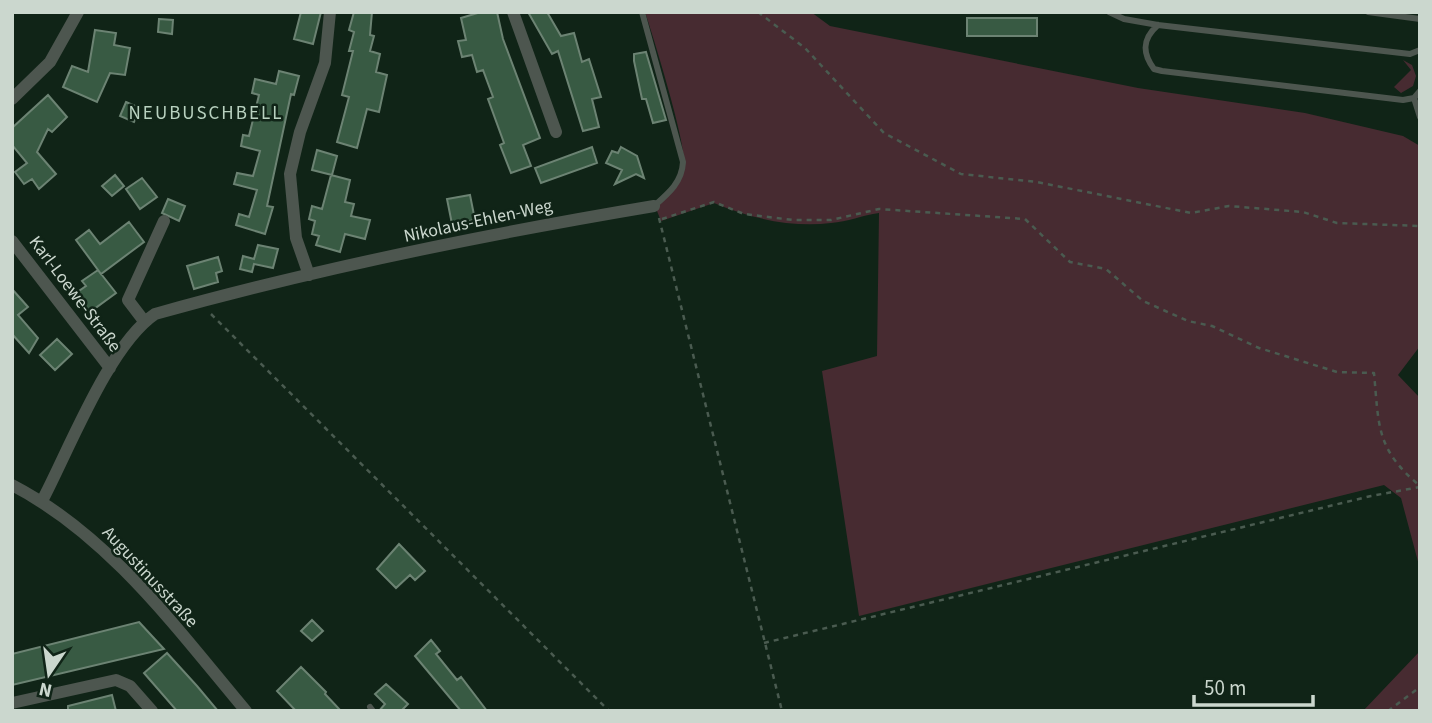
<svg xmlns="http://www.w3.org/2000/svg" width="1432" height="723" viewBox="0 0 1432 723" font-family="'Source Sans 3',sans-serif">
<rect width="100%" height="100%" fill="#102417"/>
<path fill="#472b31" d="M645,12H811L830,26L1138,88L1305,113L1403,136L1420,146V346L1398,375L1420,398V569L1401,498L1384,485L859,616L822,371L877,356L879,213C863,215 847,222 831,223C792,228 749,218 714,203L661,221L655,206C669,194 679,187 684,169C689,151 653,36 645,12Z
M1403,60L1412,65L1416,76L1413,86L1401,93L1394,87L1411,70Z
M1420,651V711H1363Z"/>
<path fill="#385a43" stroke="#6c8373" stroke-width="2" d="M301,12H321L313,44L294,39Z
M354,12H372L370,35L374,36L370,51L380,54L376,72L387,75L379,112L367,109L357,148L337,142L349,97L342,95L353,51H349L354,32L349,30Z
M481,12H497L503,39L540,138L523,145L531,166L511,173L500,145L504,143L488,99L493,97L483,70L477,72L472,55L462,57L458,41L466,40L461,18Z
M528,12H547L561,36L574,33L582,62L589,59L601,97L592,99L599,127L583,131L558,51L552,54Z
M967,18H1037V36H967Z
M159,19L173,20L172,34L158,32Z
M95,30L116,33L114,45L130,48L125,75L110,73L97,102L63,87L72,66L88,72Z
M646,52L666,120L653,123L646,99H642L634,61V54Z
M279,71L299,76L294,95L291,94L267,206L273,207L265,234L236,225L239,214L249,217L257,190L234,184L237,173L253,176L260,151L241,146L243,135L249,136L259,95L252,93L255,79L276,84Z
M48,95L67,117L52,132L48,129L37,152L56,174L39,189L32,179L24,184L15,172L27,163L12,145V128Z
M126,102L140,108L134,122L120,116Z
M592,147L597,163L541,183L535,168Z
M621,147L637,156L644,178L636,174L615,184L622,170L606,163L612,151L618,153Z
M317,150L337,156L332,175L312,170Z
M115,175L124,186L112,196L102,186Z
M331,175L350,180L345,202L354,204L351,216L370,220L365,239L345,234L340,252L316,245L319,236L312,234L315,221L309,219L312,206L322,209Z
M142,178L157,197L140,209L126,189Z
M470,195L475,220L452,224L447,199Z
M168,199L185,206L179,221L162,213Z
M129,222L144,242L101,274L76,240L89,230L100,244Z
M258,245L278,249L273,268L254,264L252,272L240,269L243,256L254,259Z
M218,257L222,271L216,273L218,282L194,289L187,266Z
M98,270L116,293L90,312L76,293L86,286L82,281Z
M12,289L28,307L18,315L38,338L29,353L12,334Z
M57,339L72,354L55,370L40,355Z
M399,544L425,571L415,580L410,575L396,588L377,569Z
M312,620L323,631L312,641L301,631Z
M139,622L164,649L12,685V654Z
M431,640L440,651L436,654L457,680L461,677L487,711H461L415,656Z
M167,653L197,686L218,711H177L144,673Z
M301,667L326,692L325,694L341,711H296L277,691Z
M386,684L408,704L401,711H379L385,704L375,694Z
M112,695L116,711H68V706Z"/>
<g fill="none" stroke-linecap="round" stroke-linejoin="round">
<path stroke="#4a5b50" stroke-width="2.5" stroke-dasharray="5 5" stroke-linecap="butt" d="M758,12L805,48L884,133L961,174L1037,182L1191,213L1229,206L1303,212L1337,223L1420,226
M659,218L782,711
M662,219L714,202L744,214L793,220H831L879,209L1025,219L1070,262L1106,269L1143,301L1188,321L1212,326L1259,348L1337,372L1374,373C1379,427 1376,449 1420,486
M211,314L609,711
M764,643L1371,496L1420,487
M1388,711L1420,687"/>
<path stroke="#4d564f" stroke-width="6" d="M642,12L683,162C682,182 669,193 654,206
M1109,12L1124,19L1158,25L1410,54L1420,50
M1368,12L1420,19
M1158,25C1142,39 1142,53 1154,69L1162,71L1403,100L1414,98L1420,91
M1414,98L1420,117
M370,707L373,711"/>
<path stroke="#4d564f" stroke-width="12" d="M513,12L556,132
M12,99L50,62L78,12
M12,241L110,368
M309,275L296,238L290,174L300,132L325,63L330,12
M144,321L128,300L164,221
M12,485C109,535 177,629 246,711
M42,501C69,450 109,345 155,314C319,268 487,234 654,206
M12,703L116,680L130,686L152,711"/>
</g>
<g text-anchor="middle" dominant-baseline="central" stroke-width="5" stroke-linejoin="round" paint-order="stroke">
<g font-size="18" fill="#cbd7ce" stroke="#102417">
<text transform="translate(478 221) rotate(-12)">Nikolaus-Ehlen-Weg</text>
<text transform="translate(75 294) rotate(53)">Karl-Loewe-Straße</text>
<text transform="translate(150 577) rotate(47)">Augustinusstraße</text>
</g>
<g font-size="19" letter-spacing="2" fill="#b9d2c0" stroke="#102417">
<text x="206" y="113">NEUBUSCHBELL</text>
</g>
</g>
<rect width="1432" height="723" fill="none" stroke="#cbd7ce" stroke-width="28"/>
<g transform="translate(49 674) rotate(193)" stroke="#102417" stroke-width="5" paint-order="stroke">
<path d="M0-5L12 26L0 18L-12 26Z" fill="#cbd7ce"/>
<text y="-10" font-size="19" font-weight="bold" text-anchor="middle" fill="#cbd7ce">N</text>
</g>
<path d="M1194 695v10h119v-10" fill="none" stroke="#cbd7ce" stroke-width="3.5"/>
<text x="1204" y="695" font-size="21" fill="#cbd7ce" stroke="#102417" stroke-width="5" paint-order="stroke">50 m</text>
</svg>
